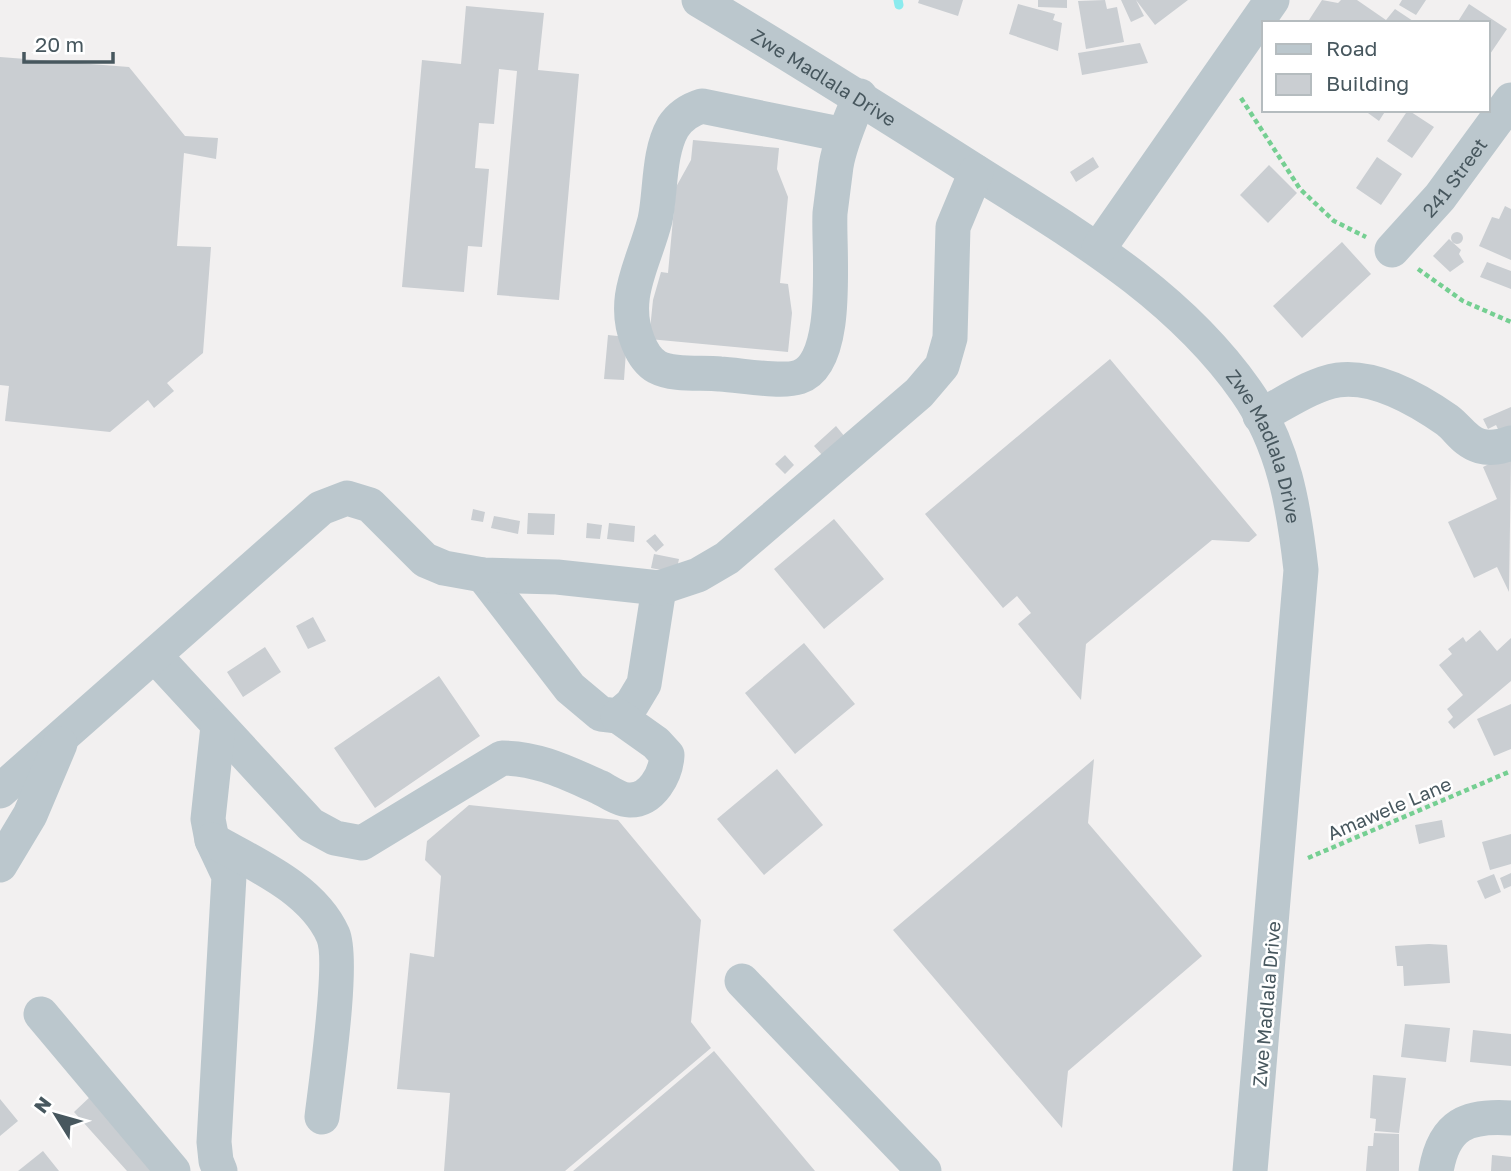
<svg xmlns="http://www.w3.org/2000/svg" width="1511" height="1171" viewBox="0 0 1511 1171" font-family="'Golos Text',sans-serif">
<rect width="100%" height="100%" fill="#f2f0f0"/>
<g fill="none" stroke-linecap="round" stroke-linejoin="round">
<path stroke="#8bebee" stroke-width="9" d="M898,0L899,5"/>
</g>
<path fill="#caced2" d="M919,0H963L958,16L918,3Z
M1038,0H1067V8L1038,7Z
M1105,0L1107,9L1117,7L1124,42L1086,49L1078,1Z
M1121,0H1188L1155,25L1136,0L1144,16L1131,22Z
M1322,0L1338,3L1341,0H1357L1386,20L1395,9L1416,23H1312L1309,20Z
M1402,0H1426L1416,15L1399,5Z
M1018,4L1055,14L1053,20L1062,23L1058,51L1009,34Z
M1469,4L1507,29L1488,57V23H1457Z
M466,6L544,13L538,70L579,74L559,300L497,295L517,71L499,69L494,124L479,123L475,168L489,169L482,247L468,246L464,292L402,287L422,60L461,64Z
M1140,43L1148,63L1082,75L1078,53Z
M0,57L129,67L185,136L218,138L216,159L184,153L177,246L211,247L203,353L167,383L174,391L154,408L148,400L110,432L5,421L9,386L0,385Z
M1370,110H1386L1379,121L1368,113Z
M1408,110L1434,127L1412,158L1387,141Z
M693,140L779,148L777,169L788,197L780,283L788,284L792,313L788,352L649,339L653,300L661,272L668,273L676,187L691,160Z
M1093,157L1099,167L1076,182L1070,172Z
M1377,157L1402,174L1381,205L1356,188Z
M1269,165L1297,193L1268,223L1240,195Z
M1505,206L1511,209V260L1479,246L1492,217L1499,219Z
M1451 238a6 6 0 1 1 12 0a6 6 0 1 1-12 0Z
M1449,239L1461,250L1459,254L1464,262L1450,272L1433,256Z
M1342,242L1371,274L1302,338L1273,306Z
M1487,262L1511,271V289L1480,277Z
M608,335L627,337L624,380L604,379Z
M1110,359L1257,535L1249,542L1212,540L1086,644L1081,700L1018,624L1031,613L1017,596L1003,608L925,514Z
M1511,407V431L1501,435L1496,425L1488,429L1483,419Z
M836,426L845,437L823,456L814,446Z
M1509,454L1511,459L1509,592L1497,567L1474,578L1448,522L1497,499L1483,467Z
M785,455L794,465L785,474L775,464Z
M473,509L485,512L483,522L471,520Z
M528,513L555,514L554,535L527,534Z
M494,516L520,521L518,534L491,528Z
M834,519L884,579L824,629L774,569Z
M587,523L602,525L600,539L586,538Z
M609,523L635,526L634,542L607,539Z
M655,534L664,545L656,552L646,541Z
M654,554L679,559L676,573L651,568Z
M313,617L326,641L308,649L296,626Z
M1480,630L1497,651L1511,638V681L1454,729L1448,722L1453,717L1447,709L1463,695L1439,665L1452,654L1448,649L1463,637L1466,642Z
M804,643L855,704L795,754L745,693Z
M265,647L281,672L243,697L227,672Z
M439,676L480,736L375,808L334,748Z
M1511,704V749L1494,756L1477,719Z
M1094,759L1088,823L1202,956L1068,1071L1062,1128L893,930Z
M777,769L823,825L764,875L717,819Z
M469,805L618,820L701,920L691,1022L711,1048L565,1171H444L450,1093L397,1089L410,953L434,957L441,876L425,860L427,841Z
M1442,820L1445,837L1419,844L1415,825Z
M1511,834V864L1490,870L1482,842Z
M1511,873V886L1504,889L1500,878Z
M1494,874L1501,892L1485,899L1477,881Z
M1429,944L1447,945L1450,983L1404,986L1403,966H1397L1395,946Z
M1405,1024L1450,1028L1446,1062L1401,1057Z
M1473,1030L1511,1034V1066L1470,1062Z
M714,1051L815,1171H573Z
M1373,1075L1406,1078L1399,1133L1375,1131L1376,1119L1370,1118Z
M92,1095L159,1171H127L74,1112Z
M0,1099L18,1121L0,1136Z
M1374,1133L1399,1134V1171H1366L1368,1146H1373Z
M43,1151L59,1171H18Z
M1492,1155L1511,1157V1171H1491Z"/>
<g fill="none" stroke-linecap="round" stroke-linejoin="round">
<path stroke="#75cf92" stroke-width="4.5" stroke-dasharray="5 3.5" stroke-linecap="butt" d="M1241,98L1300,189L1334,221L1366,237
M1418,269L1463,301L1511,322
M1308,858L1511,771"/>
<g stroke="#bbc7cd" stroke-width="35">
<path id="s1" d="M699,0C793,56 885,114 978,173C1076,235 1178,294 1246,391C1284,445 1294,507 1301,570L1250,1171"/>
<path d="M844,135L702,106C689,110 680,116 673,127C658,153 661,192 655,220C644,264 620,297 638,342C642,352 648,362 657,367C674,376 702,372 720,374C740,375 781,383 799,377C842,363 828,249 830,213C832,198 834,182 836,166C840,142 851,119 860,96"/>
<path d="M1099,248L1272,0"/>
<path id="s2" d="M1392,250L1440,197L1511,100"/>
<path d="M1260,416C1284,404 1312,384 1338,380C1375,375 1417,399 1447,420C1458,428 1465,442 1480,446C1491,449 1500,447 1511,443"/>
<path d="M483,575L570,688L601,714L618,716L632,704L644,684L659,588"/>
<path d="M155,656L311,825L335,838L362,843L502,758C538,758 567,773 599,787C607,791 620,800 629,800C652,801 666,774 667,755L656,743L618,716"/>
<path d="M218,726L208,819L212,840L229,876L214,1142L216,1161L220,1171"/>
<path d="M0,791L321,508L347,498L370,505L425,560L444,568L483,575L557,577L659,588L698,575L727,558L919,393L942,366L950,338L953,227L976,172"/>
<path d="M212,840C254,864 312,888 333,935C344,960 326,1083 322,1117"/>
<path d="M0,865L30,815L60,744"/>
<path d="M742,981L924,1171"/>
<path d="M41,1014L173,1171"/>
<path d="M1436,1171C1444,1124 1467,1115 1511,1118"/>
</g>
</g>
<g text-anchor="middle" dominant-baseline="central" stroke-width="5" stroke-linejoin="round" paint-order="stroke">
<g font-size="19" fill="#47575e" stroke="#fff">
<text stroke="none"><textPath href="#s1" startOffset="147">Zwe Madlala Drive</textPath></text>
<text stroke="none"><textPath href="#s2" startOffset="96">241 Street</textPath></text>
<text stroke="none"><textPath href="#s1" startOffset="735">Zwe Madlala Drive</textPath></text>
<text transform="translate(1389 808) rotate(-23)">Amawele Lane</text>
<text transform="translate(1266 1004) rotate(-85)">Zwe Madlala Drive</text>
</g>
</g>
<rect x="1262" y="21" width="228" height="91" fill="#ffffff" stroke="#b5bcbf" stroke-width="2"/>
<rect x="1276" y="44" width="35" height="10" fill="#bbc7cd" stroke="#b5bcbf" stroke-width="2"/>
<text x="1326" y="56" font-size="21" fill="#47575e">Road</text>
<rect x="1276" y="74" width="35" height="21" fill="#caced2" stroke="#b5bcbf" stroke-width="2"/>
<text x="1326" y="91" font-size="21" fill="#47575e">Building</text>
<g transform="translate(56 1115) rotate(307)" stroke="#ffffff" stroke-width="5" paint-order="stroke">
<path d="M0-5L12 26L0 18L-12 26Z" fill="#47575e"/>
<text y="-10" font-size="19" font-weight="bold" text-anchor="middle" fill="#47575e">N</text>
</g>
<path d="M24 52v10h89v-10" fill="none" stroke="#47575e" stroke-width="3.5"/>
<text x="35" y="52" font-size="21" fill="#47575e" stroke="#ffffff" stroke-width="5" paint-order="stroke">20 m</text>
</svg>
